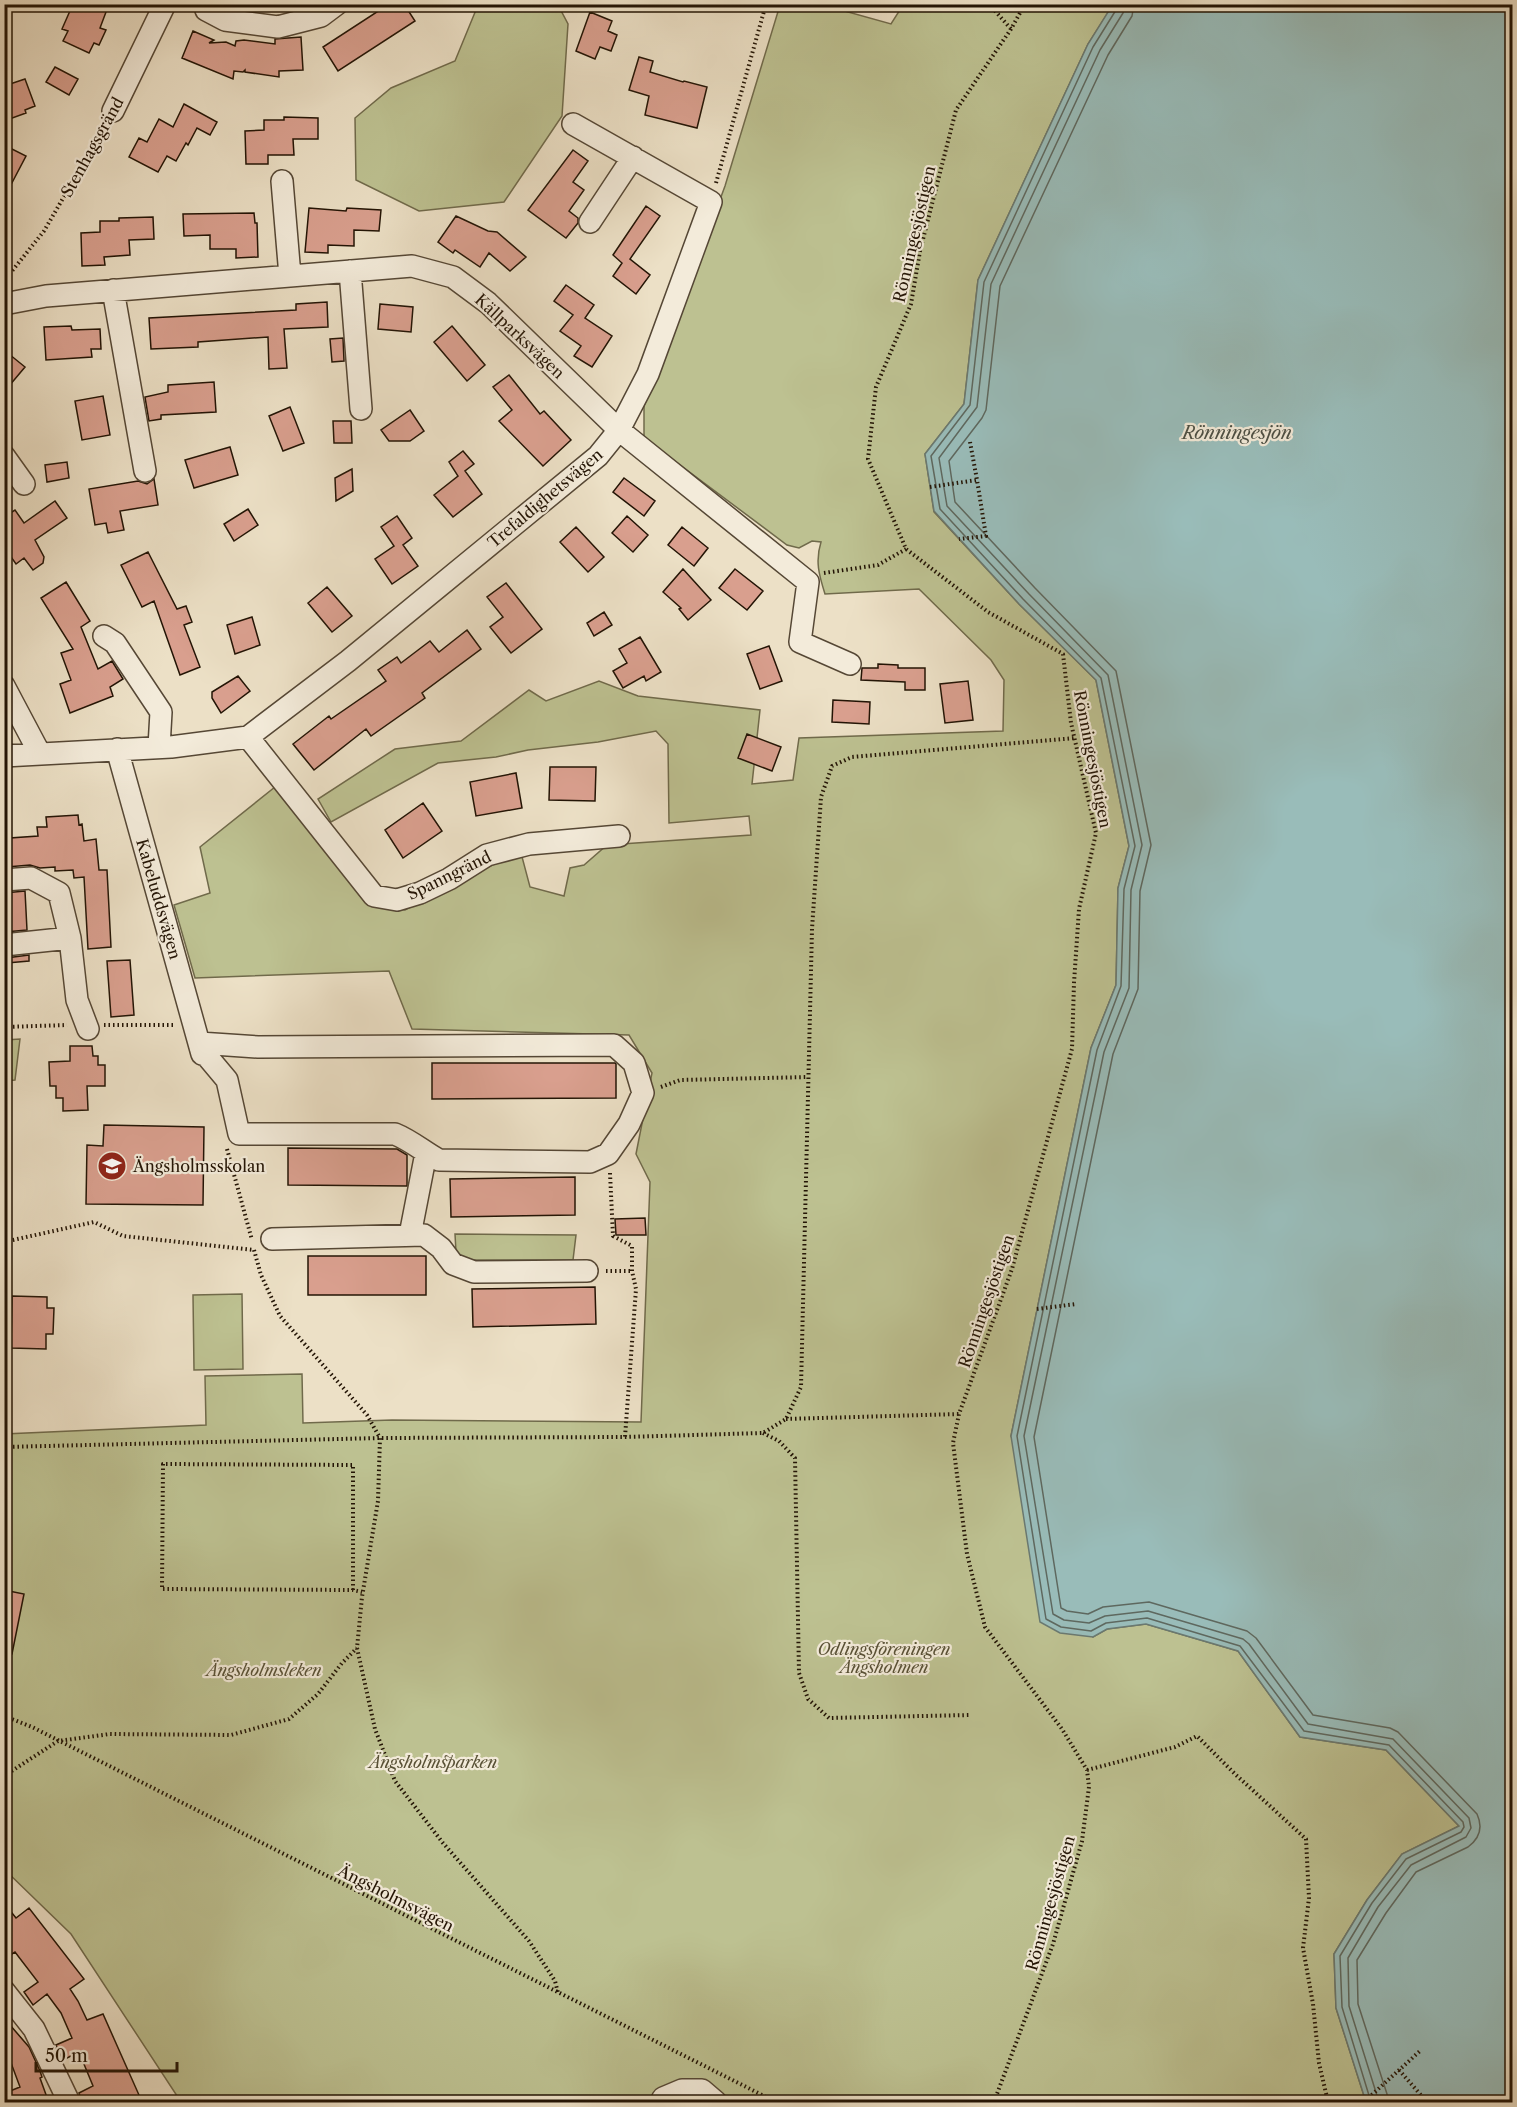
<svg xmlns="http://www.w3.org/2000/svg" width="1517" height="2107" viewBox="0 0 1517 2107" font-family="'Libre Caslon Text',serif">
<rect width="100%" height="100%" fill="#ece0c6"/>
<filter id="stains"><feTurbulence type="fractalNoise" baseFrequency=".00333" numOctaves="4"/><feColorMatrix values="0 0 0 0 .2 0 0 0 0 .09 0 0 0 0 .02 0 0 0 .5 -.17"/></filter>
<radialGradient id="worn" r=".72"><stop offset=".6" stop-color="#630" stop-opacity="0"/><stop offset="1" stop-color="#630" stop-opacity=".3"/></radialGradient>
<path fill="#bdc191" stroke="#706a4b" stroke-width="1.5" d="M478,5H558L568,24L562,116L504,202L419,211L356,180L355,118L391,88L455,61Z
M780,5H823L891,24L903,5H1113L1088,44L978,280L964,404L925,454L934,512L1019,604L1096,680L1129,846L1118,888L1116,985L1091,1048L1011,1436L1093,1637L1107,1629L1146,1624L1238,1651L1300,1737L1386,1750L1459,1826L1402,1854L1367,1900L1334,1954L1336,2008L1366,2102H181L71,1934L5,1870L4,1434L206,1425L205,1376L302,1374L303,1423L392,1420L641,1422L650,1182L636,1154L652,1073L629,1035L412,1029L389,971L195,978L174,905L210,893L200,847L275,787L386,905L405,910L469,875L521,853L530,887L564,896L570,868L584,865L607,845L751,835L749,816L669,823L668,744L656,731L598,742L528,750L496,757L438,763L331,822L318,799L395,749L461,741L529,690L546,701L599,681L638,696L760,710L752,784L793,780L799,738L1003,731L1004,680L991,660L919,589L825,594C819,575 815,561 821,542L812,541L799,548L787,545L644,438V406L725,186Z
M20,1039L15,1080L5,1081V1040Z
M455,1234L576,1235L573,1260H464L456,1252Z
M242,1294L243,1369L194,1370L193,1295Z"/>
<path fill="#99bcb9" stroke="#6a7971" stroke-width="1.5" d="M1113,4L1512,5V2102H1366L1336,2008L1334,1954L1367,1900L1402,1854L1459,1826L1386,1750L1300,1737L1238,1651L1146,1624L1107,1629L1093,1637L1060,1633L1040,1622L1011,1436L1091,1048L1116,985L1118,888L1129,846L1096,680L1019,604L934,511L925,454L964,404L978,280L1088,44Z"/>
<g fill="none" stroke-linecap="round" stroke-linejoin="round">
<path stroke="#5e685f" stroke-width="1.5" d="M1117,4L1116,10L1093,47L984,282L970,405L931,456L940,509L1023,599L1101,678L1135,846L1124,889L1121,986L1097,1050L1017,1436L1046,1619L1061,1627L1091,1631L1106,1623L1147,1618L1240,1646L1304,1731L1389,1745L1463,1822L1464,1827L1461,1832L1406,1859L1372,1903L1340,1956L1342,2007L1371,2102
M1125,4L1123,13L1100,50L991,284L977,407L939,458L947,506L1029,594L1108,675L1142,845L1131,890L1129,988L1104,1052L1024,1436L1053,1614L1064,1620L1089,1623L1105,1616L1148,1611L1243,1639L1249,1644L1308,1724L1393,1739L1469,1818L1471,1828L1466,1837L1411,1865L1378,1907L1348,1958L1349,2006L1379,2102
M1134,4L1132,16L1108,55L1000,286L986,410L982,418L949,461L955,502L1035,588L1116,671L1151,845L1140,891L1138,989L1113,1054L1034,1437L1061,1608L1067,1611L1088,1614L1103,1607L1149,1602L1247,1631L1256,1638L1313,1715L1390,1728L1398,1732L1477,1814C1483,1827 1480,1838 1468,1847L1416,1872L1386,1913L1357,1960L1358,2004L1387,2094L1388,2102"/>
</g>
<path fill="#d99f8e" stroke="#231405" stroke-width="1.5" d="M73,4H109L100,28L106,30L99,45L94,43L89,53L63,41L68,31L62,29Z
M389,4H404L415,21L338,71L323,47Z
M590,12L612,21L608,31L617,35L611,51L600,47L595,59L576,51Z
M193,31L214,40L209,43L226,42L235,46L236,41L244,40L275,44V39L301,37L303,70L279,71V77L245,72V70L243,72L234,71L233,79L182,58Z
M639,57L653,61L650,72L683,82L684,81L707,87L697,128L645,115L649,96L629,90Z
M55,67L78,79L69,95L46,82Z
M25,79L35,106L25,110L26,113L4,121V86Z
M184,104L217,122L210,135L197,128L188,145L186,143L176,161L167,156L158,172L129,157L139,138L147,142L159,119L173,127Z
M284,117L318,118V139H293L294,155H268V164H246L245,131L264,130V120H284Z
M4,145L26,156L4,198Z
M573,150L588,161L573,182L584,190L569,211L578,218V223L566,238L528,210Z
M646,206L660,216L630,259L650,275L636,294L613,276L622,263L613,255Z
M309,208L346,211L347,208L381,210L379,231L354,230V246L328,245V253L305,252Z
M254,213L255,223H257L258,257L236,258V249H210V235L184,236L183,214Z
M456,216L488,231L497,232L526,257L510,271L489,253L480,267L455,250L453,253L438,242Z
M153,217L154,239L129,240L130,255L104,257L105,265L82,266L81,233L100,232V221H119V218Z
M566,285L594,305L585,318L612,336L592,367L574,356L581,346L560,331L573,315L554,301Z
M327,302L328,327L284,329L287,368L269,369L268,337L198,342V347L151,349L149,318L296,310V304Z
M380,304L413,307L411,332L378,329Z
M71,326L72,330L100,329L101,349H91L92,357L46,360L44,327Z
M452,326L485,365L467,381L434,342Z
M343,338L344,361L332,362L330,339Z
M4,350L25,367L4,392Z
M509,375L540,414L544,411L571,440L543,466L499,421L512,410L493,387Z
M214,382L216,412L161,415V419L149,421L145,397L168,392V385Z
M103,396L110,435L82,440L75,401Z
M290,407L304,443L283,451L269,416Z
M410,410L424,431L410,441H389L381,430Z
M333,421H351L352,443H334Z
M230,447L238,475L194,488L185,460Z
M463,451L474,464L465,471L482,494L453,517L434,495L458,476L449,462Z
M67,462L69,478L47,482L45,465Z
M352,469L353,491L336,501L335,478Z
M624,478L655,501L644,516L613,492Z
M154,479L158,505L120,511L124,530L108,533L106,523L95,525L89,489L138,481L147,484Z
M55,501L67,518L35,540L44,557L43,563L33,570L24,558L16,564L4,547V517L15,510L24,523Z
M248,509L258,525L234,541L224,524Z
M397,516L412,538L403,545L418,566L392,584L375,559L394,546L381,527Z
M627,516L648,535L633,552L612,533Z
M576,527L604,557L588,572L560,542Z
M682,527L708,548L694,566L668,545Z
M148,552L177,609L186,606L192,622L184,625L200,667L180,675L154,601L142,607L121,565Z
M683,569L711,600L688,620L679,609L681,608L663,592Z
M735,569L763,591L747,610L719,588Z
M66,582L90,621L81,627L98,669L112,661L123,679L110,687L113,696L70,713L60,684L71,680L61,653L73,649L41,598Z
M506,583L542,629L511,653L490,627L503,617L487,597Z
M327,587L352,616L332,632L308,603Z
M604,612L612,625L594,636L587,623Z
M252,617L260,645L235,654L227,625Z
M467,630L481,649L422,693L425,698L371,736L366,729L314,770L293,744L329,716L331,719L386,681L378,670L397,657L401,663L430,641L439,652Z
M640,637L661,672L646,681L644,676L623,688L613,671L627,663L619,649Z
M769,646L782,681L760,689L747,654Z
M878,664L898,665V668H925V690H905V682L861,680L862,668H878Z
M238,676L250,691L221,713L212,698V692Z
M968,681L973,720L945,723L940,684Z
M833,700L870,702L869,724L832,722Z
M747,734L781,747L772,771L738,758Z
M550,767H596L595,801L549,800Z
M516,773L522,808L476,816L470,782Z
M423,803L442,831L403,858L385,830Z
M78,815L79,825L82,824L84,841L96,839L99,870H107L111,947L88,949L84,877L74,878L73,870L55,871V867L40,868L30,865L7,867L5,843L11,842L10,838L38,836L37,827H47L46,817Z
M25,891L27,930L5,932L4,893Z
M29,955V961L7,963L6,958Z
M130,960L134,1015L111,1017L107,961Z
M70,1046H92L93,1056H98V1065H105V1086H87L88,1110L63,1111V1098H56V1086H50L49,1062L70,1061Z
M432,1063H615L616,1064V1098L432,1099Z
M104,1125L204,1127L203,1205L86,1204L87,1145L103,1146Z
M288,1148L397,1149L407,1155V1186L288,1185Z
M575,1177V1215L451,1217L450,1179Z
M645,1218L646,1235H616L615,1219Z
M308,1256H426V1295H308Z
M595,1287L596,1324L473,1327L472,1289Z
M12,1296L47,1297V1308H54L53,1334H46V1349L11,1348Z
M4,1590L24,1594L12,1654L4,1653Z
M4,1903L16,1918L29,1908L84,1979L70,1989L78,2001L87,2020L103,2014L139,2095L120,2103H82L79,2093L93,2086L79,2052L63,2060L56,2045L72,2038L61,2013L47,1994L33,2005L24,1992L38,1982L15,1952L4,1959Z
M4,2018L29,2047L40,2071L42,2077L40,2078L49,2103H14L10,2091L20,2087L4,2044Z"/>
<g fill="none" stroke-linecap="round" stroke-linejoin="round">
<g stroke="#554735" stroke-width="24">
<path id="minor" d="M206,10L225,20L278,27L321,16L337,4
M113,111L165,4
M282,181L290,276
M590,222L633,157
M350,271L361,409
M113,290L145,471
M4,304L46,296L412,266L453,277L488,303L619,430L808,582L800,642L850,664
M4,456L24,484
M104,636L115,643L161,712L159,747
M4,686L40,754
M248,737L374,896L397,900L420,893L449,879L487,855L529,844L619,836
M117,749L202,1054
M4,756L171,747L248,737L348,661L598,456L619,430L648,374L711,202L573,124
M4,880L31,878L59,893L70,938
M4,945L70,938L77,1000L88,1029
M199,1043L258,1047L614,1045L634,1063L643,1093L629,1124L608,1154L590,1162L439,1160C424,1152 412,1141 395,1134H239L227,1080L201,1049
M410,1235L426,1153
M272,1239L424,1235L441,1248L453,1264L474,1272L587,1271
M4,1991L34,2029L69,2102
M661,2102L663,2098L682,2090H702L716,2102"/>
</g>
<path stroke="#231405" stroke-width="4" stroke-dasharray="1.5 3" stroke-linecap="butt" d="M989,4L1011,29
M716,183L766,4
M4,281L44,231L105,126
M970,442L977,480
M930,487L977,480L986,536L959,539
M824,573L878,565L906,549
M104,1025H175
M4,1027L67,1025
M661,1087L680,1080L808,1077
M227,1149L252,1240
M610,1173L613,1236L632,1246V1271L636,1289L625,1437
M4,1242L94,1222L123,1236L254,1250
M254,1250L261,1275L280,1316L367,1415L380,1438L378,1501L362,1597L357,1648L375,1729L395,1781L443,1843L529,1941L555,1981L558,1993
M606,1271H632
M1037,1309L1076,1304
M786,1419L959,1414
M763,1433L779,1441L795,1458L799,1673L808,1699L829,1718L970,1715
M4,1447L380,1438L625,1437L763,1433L786,1419L801,1387L812,929L821,797L832,766L852,757L1075,738
M353,1590V1465L163,1464L162,1589L353,1590L362,1592
M4,1716L32,1727L776,2102
M1087,1770L1175,1747L1197,1736L1235,1774L1306,1839L1309,1898L1303,1948L1313,2004L1319,2063L1328,2102
M4,1776L58,1741L110,1734L231,1735L289,1719L318,1694L342,1663L357,1648
M1399,2070L1427,2102
M1365,2101L1420,2051
M994,2102L1053,1944L1082,1841L1089,1787L1087,1770L1062,1729L985,1627L967,1554L953,1443L959,1414L1012,1269L1072,1049L1074,983L1079,909L1096,833L1071,723L1063,654L988,612L906,549L868,459L876,387L911,304L920,251L956,110L1011,29L1025,4"/>
<use href="#minor" stroke="#f3ebda" stroke-width="21"/>
</g>
<defs>
<g id="school-disc" transform="scale(1.5)"><circle r="9.5" fill="#8f2418" stroke="#f3ebda"/><path d="M0-5L7-2L0 1L-7-2ZM-4 1L0 2.5L4 1V4Q0 6-4 4Z" fill="#fff"/></g>
</defs>
<g fill-rule="evenodd">
<use href="#school-disc" x="112" y="1166"/>
</g>
<g text-anchor="middle" dominant-baseline="central" stroke-width="4.5" stroke-linejoin="round" paint-order="stroke">
<g font-size="16" fill="#231405" stroke="#f3ebda">
<text transform="translate(92 147) rotate(-61)">Stenhagsgränd</text>
<text transform="translate(914 234) rotate(-77)">Rönningesjöstigen</text>
<text transform="translate(520 336) rotate(43)">Källparksvägen</text>
<text transform="translate(545 498) rotate(-40)">Trefaldighetsvägen</text>
<text transform="translate(1093 759) rotate(79)">Rönningesjöstigen</text>
<text transform="translate(449 875) rotate(-26)">Spanngränd</text>
<text transform="translate(159 899) rotate(74)">Kabeluddsvägen</text>
<text transform="translate(986 1301) rotate(-71)">Rönningesjöstigen</text>
<text transform="translate(396 1898) rotate(27)">Ängsholmsvägen</text>
<text transform="translate(1050 1903) rotate(-74)">Rönningesjöstigen</text>
</g>
<g font-size="16" fill="#231405" stroke="#f3ebda" text-anchor="start">
<text x="133" y="1166">Ängsholmsskolan</text>
</g>
<g font-size="16" font-style="italic" fill="#595136" stroke="#f3ebda">
<text x="884" y="1649">Odlingsföreningen<tspan x="884" dy="18">Ängsholmen</tspan></text>
<text x="264" y="1670">Ängsholmsleken</text>
<text x="433" y="1762">Ängsholmsparken</text>
</g>
<g font-size="18" font-style="italic" fill="#4c4f44" stroke="#f3ebda">
<text x="1237" y="433">Rönningesjön</text>
</g>
</g>
<rect width="1517" height="2107" fill="none" stroke="#ece0c6" stroke-width="24"/>
<rect x="6" y="6" width="1505" height="2095" fill="none" stroke="#231405" stroke-width="3"/>
<rect x="12" y="12" width="1493" height="2083" fill="none" stroke="#231405" stroke-width="1.5"/>
<path d="M36 2062v9h141v-9" fill="none" stroke="#231405" stroke-width="3"/>
<text x="45" y="2062" font-size="18" fill="#231405" stroke="#f3ebda" stroke-width="4.5" paint-order="stroke">50 m</text>
<rect width="100%" height="100%" filter="url(#stains)"/>
<rect width="100%" height="100%" fill="url(#worn)"/>
</svg>
